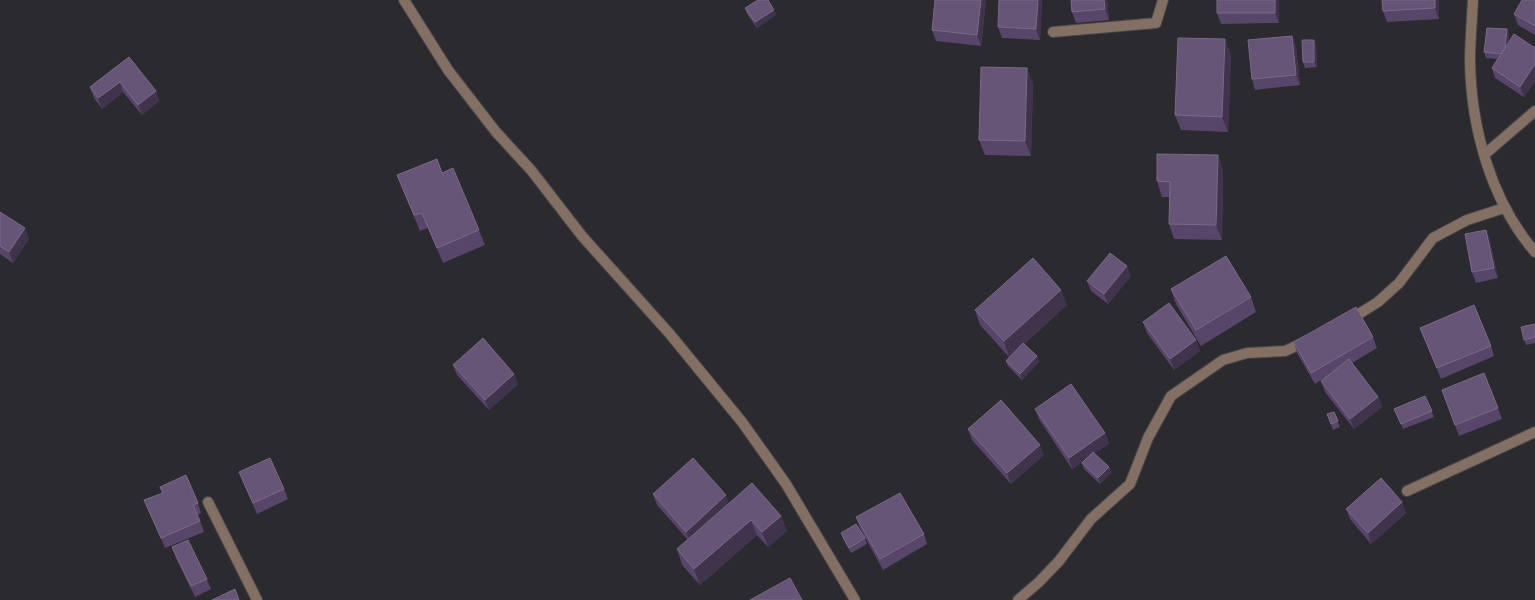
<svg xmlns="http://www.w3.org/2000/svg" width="1535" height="600" viewBox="0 0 1535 600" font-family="'Fira Sans Condensed',sans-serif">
<rect width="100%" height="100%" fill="#2b2a2e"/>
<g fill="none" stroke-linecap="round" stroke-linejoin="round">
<g stroke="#47464a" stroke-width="12">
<path id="street" d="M404,0L448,70L496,132L531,170L582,236L669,333L742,422L786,484L855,600
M1473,0C1472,20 1470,41 1470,61C1471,128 1491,201 1535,252
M1053,32L1156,23L1163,0
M1484,155L1535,111
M1349,320L1378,302L1399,283L1433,238L1467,220L1504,208
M1407,491L1535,432
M208,502L257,600
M1018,600L1039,582L1059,561L1091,519L1130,484L1148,438L1171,396L1223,360L1247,353L1285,351L1307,341"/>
</g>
<use href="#street" stroke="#837063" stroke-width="10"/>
</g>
<path fill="#58456a" d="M986,0L981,46L936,41L932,30Z
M1042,0L1040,40L1002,38L998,27Z
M1071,0H1107L1109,20L1076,23L1072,12Z
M1217,0H1279V23L1221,24L1217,13Z
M1382,0H1439V19L1387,22L1383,11Z
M1535,0V35L1518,25L1514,14Z
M745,8L774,10L776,15L757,28L747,14Z
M1507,29L1509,35L1508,44L1535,48V81L1524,97L1495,78L1492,68L1497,59L1486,58L1484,52Z
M1292,36L1296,47L1300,85L1255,90L1252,79Z
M1316,45L1317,67L1305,68L1303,62Z
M1231,54L1228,132L1181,130L1175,115Z
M129,57L156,91L159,101L142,115L123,92L102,109L94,98L90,87Z
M1033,83L1031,156L985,155L979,140Z
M1218,155L1223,170L1222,240L1174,239L1169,224V197H1162L1157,181Z
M442,173L479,230L485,245L443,263L428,228L420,231L403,190L397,175Z
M0,212L29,239L13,263L0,254Z
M1486,230L1490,241L1498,278L1476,283L1472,272Z
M1131,276L1108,304L1091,291L1087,281Z
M1171,289L1251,297L1256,312L1201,346L1176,304Z
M1067,305L1024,344L1037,356L1039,362L1022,380L1008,366L1006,361L1009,357L980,325L975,310Z
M1143,322L1196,340L1200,351L1174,370L1147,333Z
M1535,324V343L1526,345L1524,340Z
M1420,328L1491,346L1494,356L1441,379Z
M1373,337L1377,348L1352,363L1378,397L1382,407L1354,429L1325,392L1321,381L1324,378L1315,384L1297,353L1294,342Z
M453,365L514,374L518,384L489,410L457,375Z
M1442,390L1498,408L1502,419L1459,436Z
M1425,396L1434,417L1403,429L1394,409Z
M1035,409L1105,433L1109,444L1094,453L1109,467L1111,473L1100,484L1084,469L1082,463L1087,459L1072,469L1039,419Z
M1334,412L1340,427L1333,430L1327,414Z
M968,429L1044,455L1011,484L972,440Z
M239,472L284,489L288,499L257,514L243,482Z
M160,487L198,503L201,513L198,515L204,532L165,548L144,500L162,493Z
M653,494L729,503L781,516L787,531L768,547L757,535L700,585L682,565L677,549L688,540L657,505Z
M1402,502L1406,513L1371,544L1350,519L1346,509Z
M856,517L924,534L927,544L883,570L860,528Z
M841,533L865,538L867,544L851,553L843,539Z
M172,547L207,579L211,589L195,597L176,558Z"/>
<path fill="#40344d" d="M981,0H986L981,46L977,35Z
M1038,0H1042L1040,40L1036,29Z
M1104,0H1107L1109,20L1105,9Z
M1275,0H1279V23L1275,13Z
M1435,0H1439V19L1435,8Z
M774,10L776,15L757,28L755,22Z
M1507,29L1509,35L1506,60L1504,54Z
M1292,36L1296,47L1300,85L1296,75Z
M1225,39L1231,54L1228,132L1222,117Z
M1314,40L1316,45L1317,67L1314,62Z
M1535,64V81L1524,97L1520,87Z
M1027,68L1033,83L1031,156L1025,141Z
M120,82L123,92L102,109L98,98Z
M156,91L159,101L142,115L138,105Z
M1218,155L1223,170L1222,240L1216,225Z
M25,228L29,239L13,263L9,252Z
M1486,230L1490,241L1498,278L1494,268Z
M1127,266L1131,276L1108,304L1104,294Z
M1061,290L1067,305L1009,357L1004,341Z
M1196,340L1200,351L1174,370L1170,359Z
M1037,356L1039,362L1022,380L1020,374Z
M514,374L518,384L489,410L485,400Z
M1378,397L1382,407L1354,429L1350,419Z
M1105,433L1109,444L1072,469L1069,458Z
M1040,445L1044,455L1011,484L1007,473Z
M1109,467L1111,473L1100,484L1098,478Z
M726,495L730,506L690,542L686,532Z
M1402,502L1406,513L1371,544L1368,533Z
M781,516L787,531L768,547L762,532Z
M751,520L757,535L700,585L694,569Z"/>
<path fill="#665576" stroke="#796a86" d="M758,0H768L774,10L755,22L745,8Z
M935,0H981L977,35L932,30Z
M999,0H1038L1036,29L998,27Z
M1071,0H1104L1105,9L1072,12Z
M1217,0H1275V13H1217Z
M1382,0H1435V8L1383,11Z
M1522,0H1535V26L1514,14Z
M1487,28L1507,29L1505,48L1501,54L1484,52Z
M1514,34L1535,48V64L1520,87L1492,68Z
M1292,36L1296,75L1252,79L1248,40Z
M1178,38L1225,39L1222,117L1175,115Z
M1302,40H1314V62H1303Z
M129,57L156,91L138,105L120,82L98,98L90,87Z
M981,67L1027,68L1025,141L979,140Z
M1157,154L1218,155L1216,225L1169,224L1170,182L1157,181Z
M437,159L442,173L453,168L479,230L437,248L422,213L414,215L397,175Z
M0,212L25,228L9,252L0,246Z
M1486,230L1494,268L1472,272L1465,234Z
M1110,253L1127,266L1104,294L1087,281Z
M1226,256L1251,297L1196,330L1171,289Z
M1033,258L1061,290L1004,341L975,310Z
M1169,303L1196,340L1170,359L1143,322Z
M1474,305L1491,346L1437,368L1420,328Z
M1356,307L1373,337L1311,373L1294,342Z
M1535,324V337L1524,340L1521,327Z
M483,338L514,374L485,400L453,365Z
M1023,343L1037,356L1020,374L1006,361Z
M1349,359L1378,397L1350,419L1321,381Z
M1484,373L1498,408L1455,425L1442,390Z
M1071,384L1105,433L1069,458L1035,409Z
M1425,396L1432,411L1401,424L1394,409Z
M1001,400L1040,445L1007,473L968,429Z
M1334,412L1338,421L1331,424L1327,414Z
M1093,452L1109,467L1098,478L1082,463Z
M270,458L284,489L253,503L239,472Z
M693,458L726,495L686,532L653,494Z
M186,475L198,503L193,505L200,521L161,538L144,500L163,493L160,487Z
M1381,478L1402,502L1368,533L1346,509Z
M752,483L781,516L762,532L751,520L694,569L677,549Z
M900,493L924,534L880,559L856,517Z
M856,524L865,538L849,548L841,533Z
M188,540L207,579L191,586L172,547Z
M790,578L802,600H750Z
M235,589L239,600H212Z"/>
</svg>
